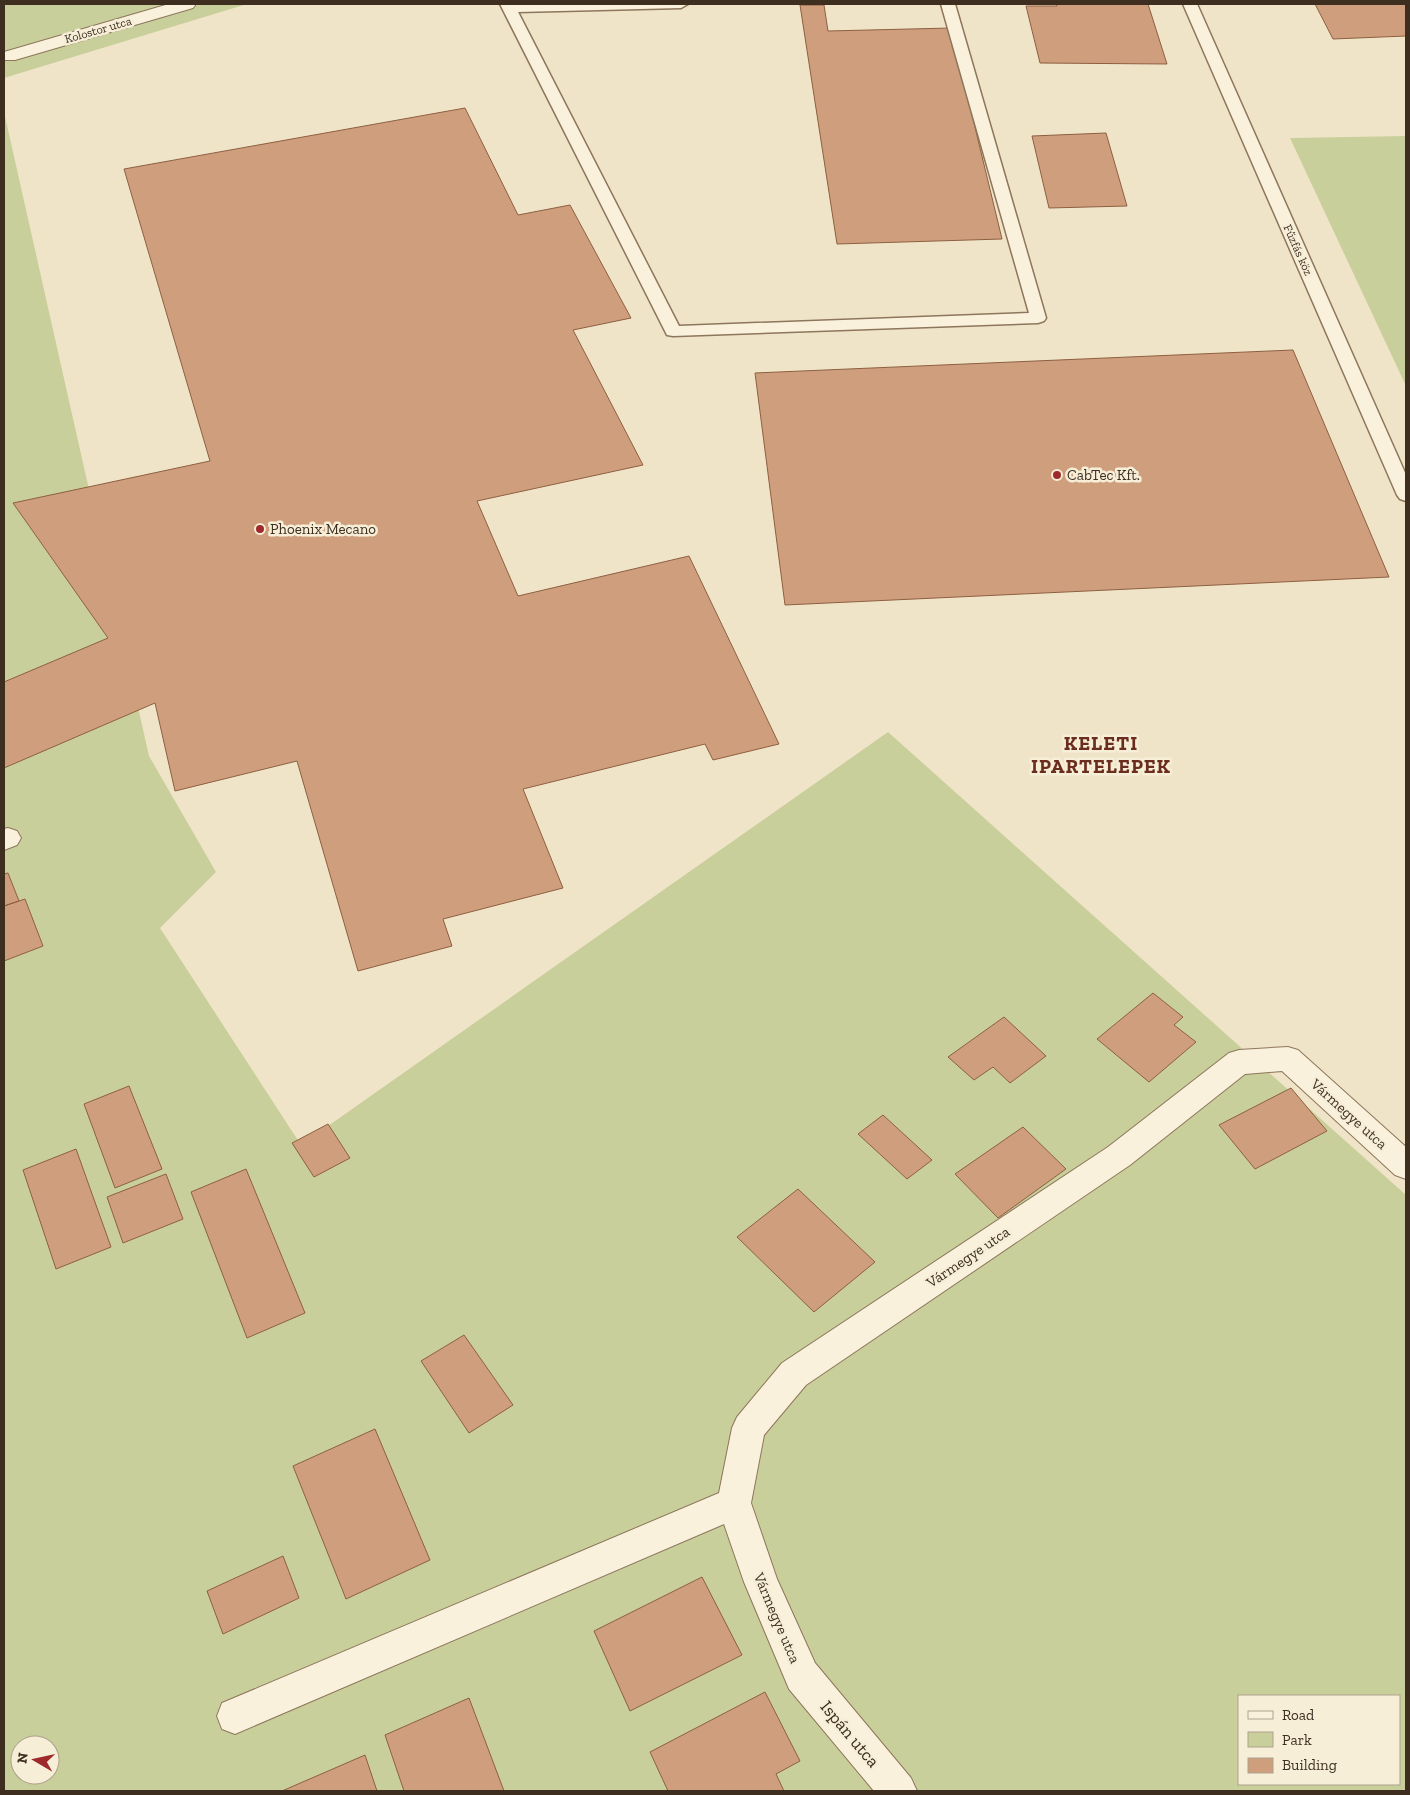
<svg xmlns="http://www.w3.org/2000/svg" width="1410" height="1795" viewBox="0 0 1410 1795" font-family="'Zilla Slab',serif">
<rect width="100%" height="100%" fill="#f0e4c8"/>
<path fill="#c9cf9b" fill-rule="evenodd" d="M4,4H247L4,78Z
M4,112L149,756L216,872L160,928L301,1145L888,732L1406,1195V1791H4ZM1239,1696H1399V1784H1239ZM20,1745H50V1775H20Z
M1406,136V386L1290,138Z"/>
<path fill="#cf9f7d" stroke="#8d5f41" d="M1056,4H1148L1167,64L1040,63L1026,6H1057Z
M1315,4H1406V36L1333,39Z
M800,5H824L828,31L951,28L1002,239L837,244Z
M465,108L518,215L570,205L631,318L573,330L643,465L477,501L518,596L689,556L779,744L713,760L705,744L523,789L563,888L443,919L452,946L358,971L297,761L175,791L155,703L4,768V682L108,638L13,503L210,461L124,169Z
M1106,133L1127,206L1049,208L1032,136Z
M1293,350L1389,577L785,605L755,373Z
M8,873L19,901L4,906V874Z
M25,899L43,946L4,961V906Z
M1153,993L1183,1017L1174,1025L1196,1042L1149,1082L1097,1039Z
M1004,1017L1046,1056L1010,1083L993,1067L974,1080L948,1057Z
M129,1086L162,1169L115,1188L84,1104Z
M1291,1088L1327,1131L1255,1169L1219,1125Z
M883,1115L932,1160L907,1179L858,1134Z
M328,1124L350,1158L314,1177L292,1143Z
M1023,1127L1066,1169L998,1218L955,1174Z
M76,1149L111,1247L56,1269L23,1170Z
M246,1169L305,1313L247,1338L191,1192Z
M166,1174L183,1219L123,1243L107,1197Z
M798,1189L875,1262L814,1312L737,1237Z
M464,1335L513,1405L469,1433L421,1361Z
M375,1429L430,1560L346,1599L293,1466Z
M283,1556L299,1598L223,1634L207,1591Z
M702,1577L742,1655L630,1711L594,1631Z
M765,1692L800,1761L776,1774L784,1791H668L650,1752Z
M469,1698L504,1791H404L385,1735Z
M365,1755L377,1791H282Z"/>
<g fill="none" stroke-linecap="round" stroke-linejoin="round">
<g stroke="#8d765c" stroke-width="3">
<path id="service" d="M500,4H688L681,8L518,12L679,326L1029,313L941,4H955L1046,318L1044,321L1038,323L673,336L667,335Z
M1183,4H1197L1406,475V501L1400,499L1397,495Z"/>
</g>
<g stroke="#8d765c" stroke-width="2">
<path id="minor" d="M169,4H196L193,8L15,60H4V52Z
M8,828L17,831L21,838L17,845L4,850V829Z
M1288,1047L1298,1050L1406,1147V1179L1395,1175L1282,1071L1245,1074L1130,1165L806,1385L764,1435L751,1503L777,1579L815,1663L911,1778L917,1791H874L789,1689L744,1582L724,1524L235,1734L222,1729L217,1716L222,1703L719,1493L732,1428L737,1417L782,1363L1108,1147L1229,1053L1239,1050Z"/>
</g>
<use href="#service" fill="#faf1dc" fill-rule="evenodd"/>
<use href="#minor" fill="#faf1dc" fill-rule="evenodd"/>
</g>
<g fill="#9e2a2b" stroke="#f7eed8" stroke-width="2">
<circle cx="1057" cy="475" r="5"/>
<circle cx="260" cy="529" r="5"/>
</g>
<g text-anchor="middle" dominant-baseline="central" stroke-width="5" stroke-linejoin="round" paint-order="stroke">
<g font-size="12" fill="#3d2e20" stroke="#f7eed8">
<text transform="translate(98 30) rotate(-16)">Kolostor utca</text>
<text transform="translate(1298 250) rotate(66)">Fűzfás köz</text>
</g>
<g font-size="15" fill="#3d2e20" stroke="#f7eed8" text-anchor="start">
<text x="1067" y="475">CabTec Kft.</text>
<text x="270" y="529">Phoenix Mecano</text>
</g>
<g font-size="15" fill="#3d2e20" stroke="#f7eed8">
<text transform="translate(1349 1114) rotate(42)">Vármegye utca</text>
<text transform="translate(968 1257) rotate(-34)">Vármegye utca</text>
<text transform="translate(777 1618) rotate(67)">Vármegye utca</text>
</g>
<g font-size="18" fill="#3d2e20" stroke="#f7eed8">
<text transform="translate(850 1734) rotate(50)">Ispán utca</text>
</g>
<g font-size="20" font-weight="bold" letter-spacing="1" fill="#6b2e1e" stroke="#f7eed8">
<text x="1101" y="743">KELETI<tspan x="1101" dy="23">IPARTELEPEK</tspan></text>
</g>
</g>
<rect width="1410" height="1795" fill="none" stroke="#3d2e20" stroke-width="10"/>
<rect x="1238" y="1695" width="162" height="90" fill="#f7eed8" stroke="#ada18e"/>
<rect x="1248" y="1711" width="25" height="8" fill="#faf1dc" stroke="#ada18e"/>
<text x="1282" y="1720" font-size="15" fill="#3d2e20">Road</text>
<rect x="1248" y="1732" width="25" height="15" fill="#c9cf9b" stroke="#ada18e"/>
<text x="1282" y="1745" font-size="15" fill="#3d2e20">Park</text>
<rect x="1248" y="1758" width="25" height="15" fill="#cf9f7d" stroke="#ada18e"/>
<text x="1282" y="1770" font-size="15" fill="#3d2e20">Building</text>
<g transform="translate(35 1760) rotate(279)"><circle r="24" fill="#f7eed8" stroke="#ada18e"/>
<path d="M0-4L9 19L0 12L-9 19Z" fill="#9e2a2b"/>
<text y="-8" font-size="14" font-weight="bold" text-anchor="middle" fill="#3d2e20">N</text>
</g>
</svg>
